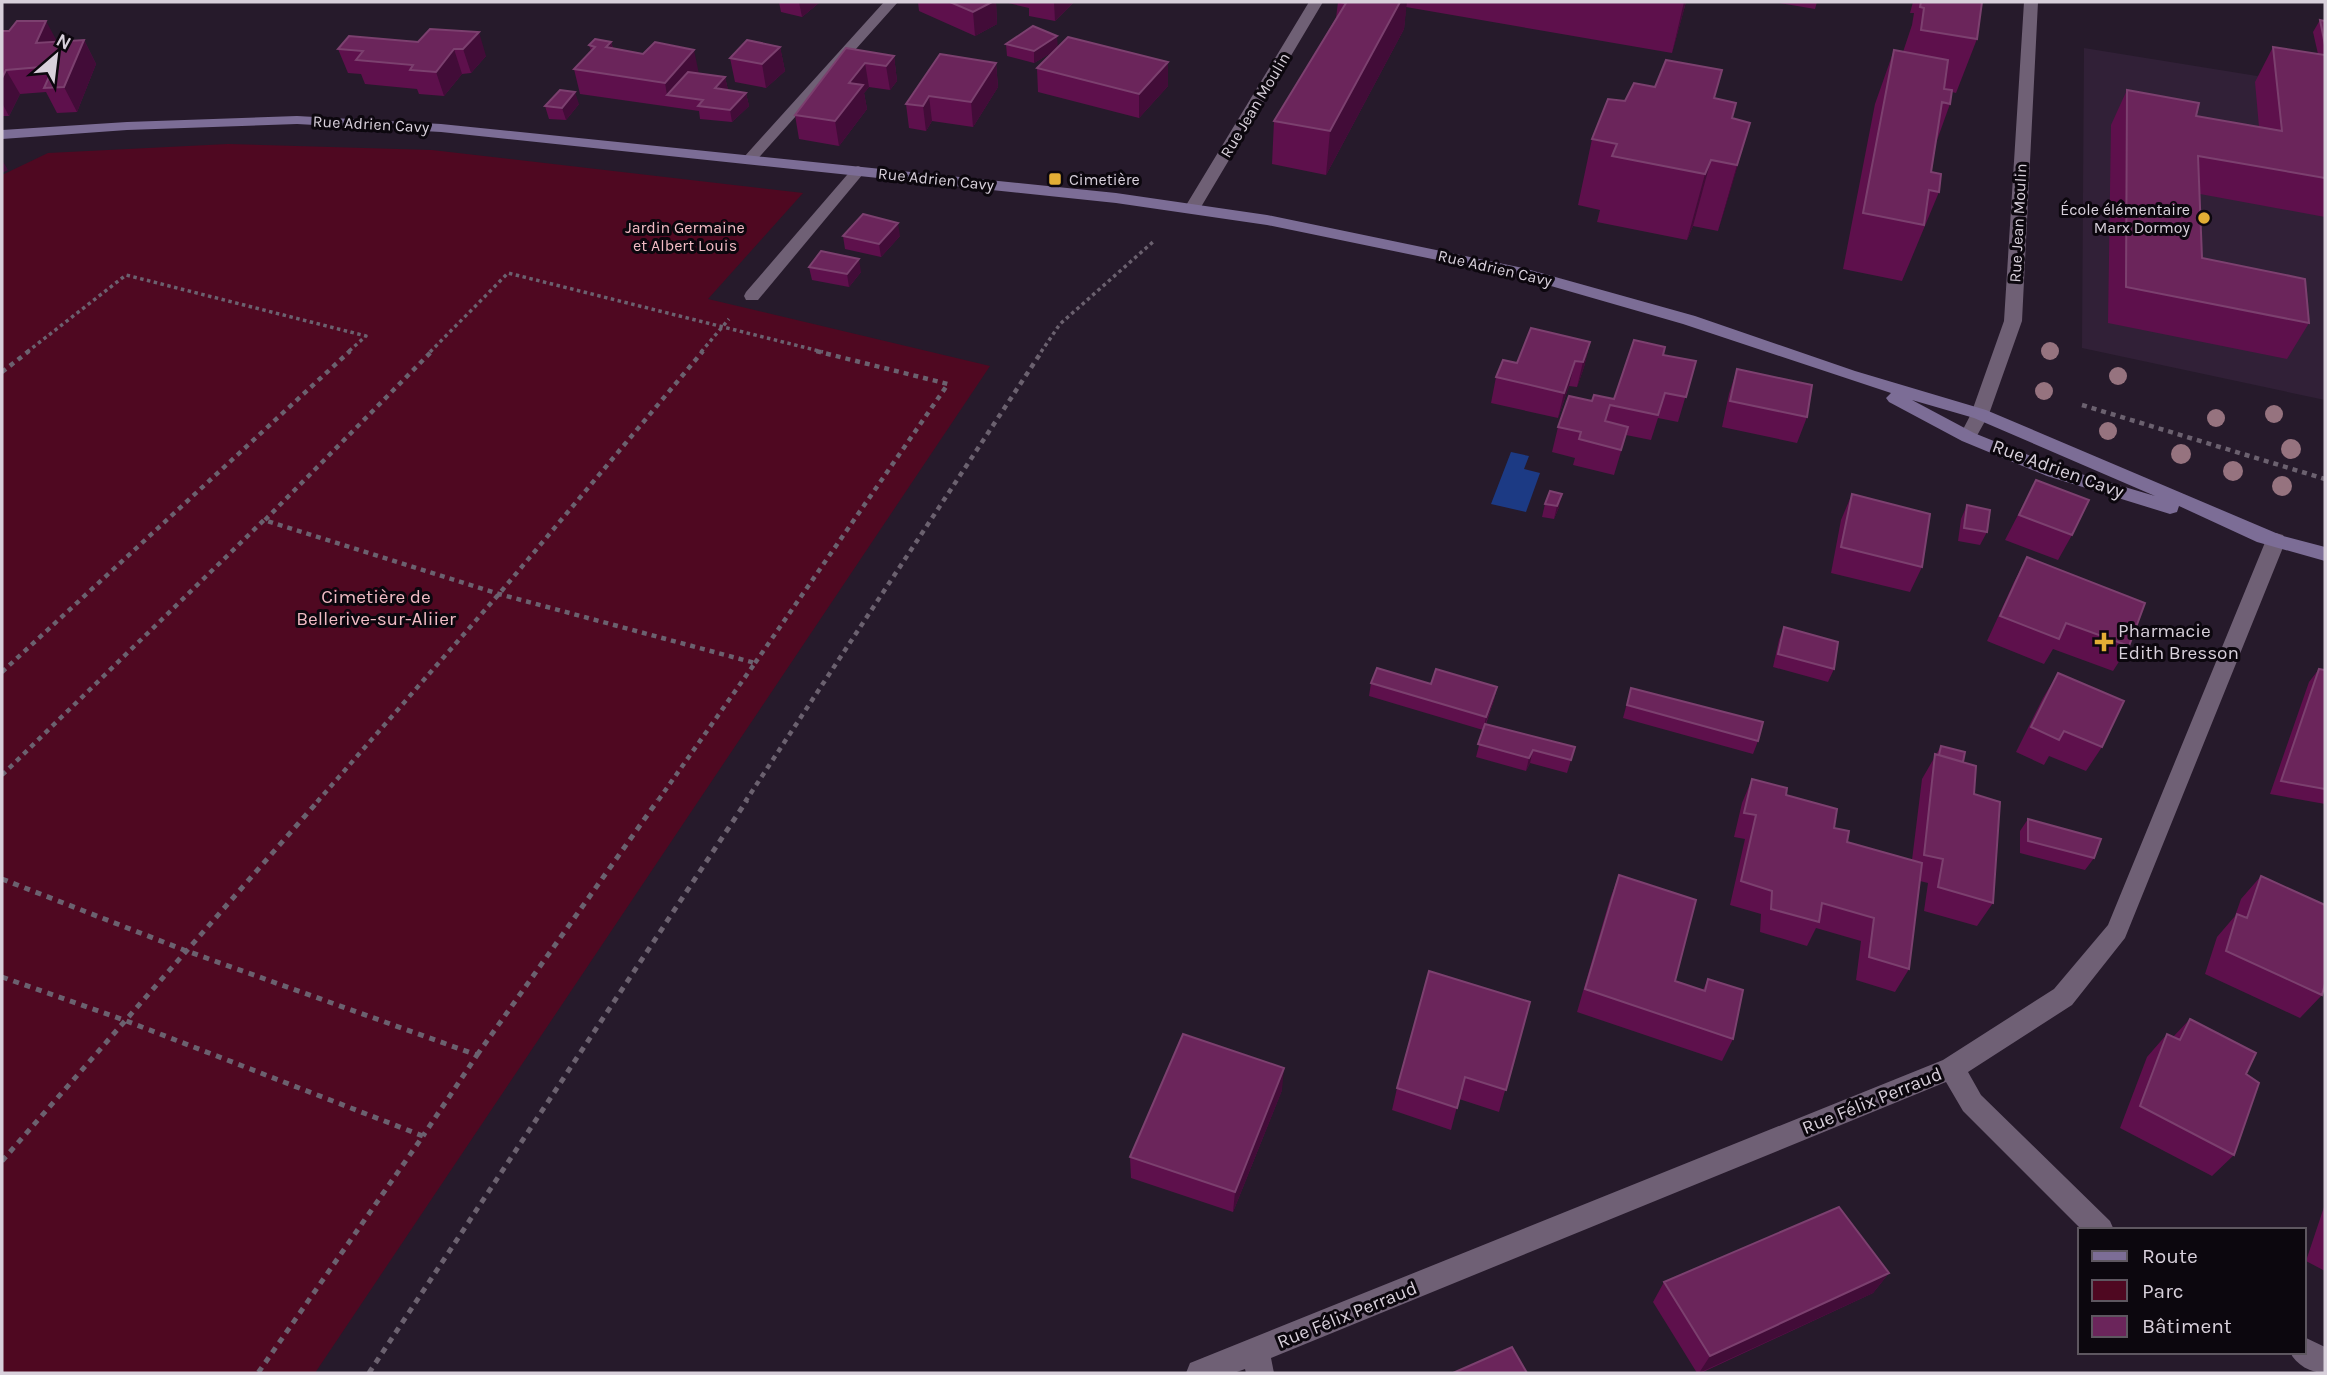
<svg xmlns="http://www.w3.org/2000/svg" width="2327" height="1375" viewBox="0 0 2327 1375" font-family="Karla,sans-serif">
<rect width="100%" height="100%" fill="#261a2b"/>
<path fill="#312037" d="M2084,48L2325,87V400L2082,348Z"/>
<path fill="#4f0821" d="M228,144L432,150L803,193L708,299L990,366L315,1373H2V175L48,153Z"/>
<path fill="#1c3a84" d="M1511,452L1529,456L1524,469L1540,473L1526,512L1491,504Z"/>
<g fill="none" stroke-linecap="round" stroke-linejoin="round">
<path stroke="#6b616f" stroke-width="3.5" stroke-dasharray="3.5 3.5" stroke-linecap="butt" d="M27,352L126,275L366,336L348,352
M430,352L508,273L823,352
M701,352L729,319
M1041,352L1060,324L1154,241"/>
<path stroke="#6b616f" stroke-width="4.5" stroke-dasharray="5 5" stroke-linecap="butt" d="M2,372L29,351
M2082,405L2325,479
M265,520L432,351
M755,663L948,384L816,351
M2,672L350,351
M2,775L264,520L499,594L755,663L657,802
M317,802L499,594L703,351
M745,802L1042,351"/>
<path stroke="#6b616f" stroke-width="5" stroke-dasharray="6 6" stroke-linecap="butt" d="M2,879L184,950L477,1055L423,1136
M2,977L124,1020L423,1136L258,1373
M477,1055L658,800
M2,1161L319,800
M369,1373L747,800"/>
<path fill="#6f6075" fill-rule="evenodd" d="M858,166L863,168L866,171L863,174L758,300H746L744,296L746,292L853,168Z"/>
<path fill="#6f6075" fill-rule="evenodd" d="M884,2H898L754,163H744L741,160L744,157Z
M1309,2H1323L1201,207L1193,212L1187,210L1185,207Z
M2024,2H2038L2022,321L1989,414L1974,441L1968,443L1959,437L1971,414L2004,321Z
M2276,533L2283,535L2286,540L2125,938L2072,1005L1968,1072L1981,1095L2110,1221L2114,1230H2082L1963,1111L1946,1082L1271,1358L1274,1373H1246L1245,1369L1234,1373H1186L1190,1363L1200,1359L1943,1060L2054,989L2108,925L2266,540L2269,535Z
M2304,1337L2325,1347V1373C2311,1373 2296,1365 2290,1352H2304Z"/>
<path fill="#7c6d96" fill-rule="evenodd" d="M297,116L441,124L1116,193L1267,215L1523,268L1695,316L1855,371L1986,410L2283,536L2325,547V561L2257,542L2179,506L2177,512L2170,514L2047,476L1962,441L1889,402L1886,398L1891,393L1683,324L1520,277L1267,225L1116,203L441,132L297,124L127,130L2,139V130L127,122ZM1912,400L1974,418L2155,496L2061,468L1974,433Z"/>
</g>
<g fill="#96737f">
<circle cx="2050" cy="351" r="9"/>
<circle cx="2118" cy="376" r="9"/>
<circle cx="2044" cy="391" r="9"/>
<circle cx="2274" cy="414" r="9"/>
<circle cx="2216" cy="418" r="9"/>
<circle cx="2108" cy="431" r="9"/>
<circle cx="2291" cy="449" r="10"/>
<circle cx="2181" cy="454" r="10"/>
<circle cx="2233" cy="471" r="10"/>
<circle cx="2282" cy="486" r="10"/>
</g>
<path fill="#5e104c" d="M779,2H820L802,17L781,12Z
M918,2H996L997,24L975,36L919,11Z
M1004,2H1074L1055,21L1029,16V8Z
M1338,2H1686L1672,53L1406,7L1404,29L1326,175L1272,164L1274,121L1336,18Z
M1773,2H1817L1815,9Z
M1913,2H1982L1977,39L1956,93L1952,92L1950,104L1936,143L1931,172L1939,192L1902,281L1843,269L1875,104L1894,50L1903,52L1912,25L1914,13H1910Z
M2320,20L2325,21V217L2200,194L2202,258L2309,323L2287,359L2108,323L2111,125L2127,90L2196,116L2259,127L2255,82L2273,47L2318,54L2313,32Z
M430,29L486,56L471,73L462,74L444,96L419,94L417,89L365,84L361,74L348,73L338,49L418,42Z
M2,31L57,42L84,40L96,64L77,112L57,113L46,92L20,94L9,116H2Z
M611,42L613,48L699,74L725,77L728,90L746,93L749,106L732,122L700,119L699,111L580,94L574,69L591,51L589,45Z
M1006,44L1058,47L1168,86L1139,118L1038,92L1037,68L1054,51L1034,63L1007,56Z
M780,47L785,71L766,88L735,82L730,58Z
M846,48L894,56L897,81L890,90L869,87L864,93L867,109L839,146L799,139L795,115Z
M996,63L998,87L973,127L932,121L926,131L909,128L906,104Z
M1655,87L1715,98L1732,119L1750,123L1718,231L1693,226L1687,240L1597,222L1600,210L1578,205L1592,139L1625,101Z
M579,104L566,120L549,119L545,106Z
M843,236H900L881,257L845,249Z
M809,267L861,272L849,287L812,280Z
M1590,342L1584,367L1577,387L1569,386L1558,418L1491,403L1496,377L1517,363Z
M1663,355L1696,361L1678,422L1658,418L1651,440L1626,435L1614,475L1573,465L1575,458L1552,452L1558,427L1592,401L1614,399Z
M1737,369L1807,417L1797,443L1722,427L1729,394Z
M2036,480L2072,535L2058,560L2005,540Z
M1852,494L1922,567L1910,592L1831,573L1841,520Z
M1545,504L1559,507L1554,519L1542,517Z
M1967,505L1987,532L1980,545L1958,541L1961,519Z
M2027,557L2129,646L2113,671L2053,649L2044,664L1987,641L2014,582Z
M1784,627L1834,669L1828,682L1773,667L1779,640Z
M2319,669L2325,670V804L2270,794L2309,682Z
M2058,673L2102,747L2086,771L2049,756L2044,765L2016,752L2043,698Z
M1371,683L1431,684L1497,687L1494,700L1486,724L1575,747L1567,773L1530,763L1526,771L1476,757L1483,730L1369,696Z
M1631,688L1758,741L1753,754L1623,718Z
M1941,746L1963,762L1974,794L1993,903L1977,926L1924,911L1928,883L1920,881L1909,969L1895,992L1856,980L1861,941L1816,928L1807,946L1760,932L1761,914L1730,905L1745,839L1734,837L1742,803L1752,779L1786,795L1834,828L1847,842L1912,860L1922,779Z
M2028,819L2094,858L2085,870L2020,853V831Z
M1619,875L1675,981L1703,990L1708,979L1733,1039L1722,1061L1577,1012L1610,899Z
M2261,876L2322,995L2300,1018L2205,974L2217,937L2235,916L2241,899Z
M1530,1002L1499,1112L1459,1099L1451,1130L1392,1110L1397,1088Z
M2190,1019L2246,1074L2234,1155L2212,1176L2120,1128L2147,1057L2167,1034L2173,1037Z
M1282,1090L1233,1212L1131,1178L1130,1157Z
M2325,1204V1271L2306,1261Z
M1889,1273L1873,1293L1701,1373H1697L1653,1302L1664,1282Z"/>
<path fill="#420c38" d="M799,2H820L802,17Z
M992,2H996L997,24L975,36L973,12Z
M1054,2H1074L1055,21Z
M1400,2H1407L1404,29L1326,175L1330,131Z
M1684,2H1686L1672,53Z
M46,21L59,45L36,43Z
M479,32L486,56L471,73L463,49Z
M1057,36L1058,49L1034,63V51Z
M84,40L96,64L77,112L64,87Z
M611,42L617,66L606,47Z
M780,47L785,71L766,88L762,64Z
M454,49L462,74L444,96L436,72Z
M694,50L699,74L667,95L665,83Z
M894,56L897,81L890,90L886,66Z
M1168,62V86L1139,118V94Z
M865,63L869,87L864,93L867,109L839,146L835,121L849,83Z
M996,63L998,87L973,127L971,102Z
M6,70L20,94L9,116L2,103V78Z
M725,77L728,90L715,88Z
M575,92L579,104L566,120L562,108Z
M746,93L749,106L732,122L730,110Z
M929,96L932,121L926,131L923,106Z
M1750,123L1731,189L1718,231L1737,165Z
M2,160L8,170L2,173Z
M1711,160L1693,226L1687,240L1705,174Z
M898,223L900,236L881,257L879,244Z
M859,259L861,272L849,287L847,274Z
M1590,342L1584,367L1577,387L1583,362Z
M1575,361L1569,386L1558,418L1564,393Z
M1562,494L1559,507L1554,519L1557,506Z
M1497,687L1494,700L1483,730L1486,717Z
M1533,750L1530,763L1526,771L1529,758Z
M1284,1068L1282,1090L1233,1212L1235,1192Z
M1889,1273L1873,1293L1699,1373L1710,1356Z"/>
<path fill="#6b255b" stroke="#7c406f" stroke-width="2" d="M950,2H992L973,12Z
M1340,2H1400L1330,131L1274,121L1346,3Z
M1921,2H1982L1977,39L1921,30L1924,8L1920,7Z
M2320,20L2325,21V45Z
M17,21H46L36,43L84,40L64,87L44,88L54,66L6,70L2,78V31H9Z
M1033,26L1057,36L1034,51L1006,44Z
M430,29L479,32L463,49H454L436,72L410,70L413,65L356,60L363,51L338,49L349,36L418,42Z
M1068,37L1168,62L1139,94L1037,68Z
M595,39L611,42L606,47L643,54L655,42L694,50L665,83L574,69L595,47L589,45Z
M747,40L780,47L762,64L730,58Z
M2273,47L2325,55V178L2198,156L2202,258L2305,279L2309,323L2126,287L2127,90L2199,103L2196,116L2282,131Z
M846,48L894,56L886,66L865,63L849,83L863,85L835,121L795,115Z
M1894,50L1948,60L1944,89L1952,90L1950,104L1942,102L1931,172L1941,174L1939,192L1929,190L1924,225L1863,213Z
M940,54L996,63L971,102L929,96L923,106L906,104Z
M1666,60L1722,70L1714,98L1736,103L1732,118L1750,123L1737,165L1711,160L1705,174L1612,156L1617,144L1592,139L1608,99L1625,101L1634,83L1655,87Z
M688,72L725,77L715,88L746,93L730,110L698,106L703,100L667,95Z
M560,90L575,92L562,108L545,106Z
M863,214L898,223L879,244L843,236Z
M821,251L859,259L847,274L809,267Z
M1531,328L1590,342L1583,362L1575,361L1564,393L1496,377L1503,360L1517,363Z
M1634,340L1665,347L1663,355L1696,361L1686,397L1665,393L1658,415L1610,405L1605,421L1628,427L1621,450L1579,439L1581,432L1558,427L1569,396L1592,401L1594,395L1614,399Z
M1737,369L1812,385L1807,417L1730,401Z
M2036,480L2089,500L2072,535L2019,515Z
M1550,491L1562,494L1557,506L1545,504Z
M1852,494L1930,514L1922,567L1841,547Z
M1967,505L1990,510L1987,532L1964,528Z
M2027,557L2145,603L2129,646L2066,623L2059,639L2000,616Z
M1784,627L1838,642L1834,669L1778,654Z
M1377,668L1431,684L1436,669L1497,687L1486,717L1371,683Z
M2319,669L2325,670V789L2281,781Z
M2058,673L2124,701L2102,747L2064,731L2059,740L2031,727Z
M1631,688L1763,722L1758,741L1627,705Z
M1485,724L1575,747L1571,760L1533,750L1529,758L1478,744Z
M1941,746L1965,752L1963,762L1939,755Z
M1935,754L1976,766L1974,794L2000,802L1993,903L1938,887L1943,859L1924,855Z
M1752,779L1787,788L1786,795L1837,809L1834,828L1849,831L1847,842L1922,863L1909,969L1869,957L1874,918L1822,903L1819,922L1771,909L1772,891L1741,881L1756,815L1744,813Z
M2028,819L2101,839L2094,858L2028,841Z
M1619,875L1696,900L1675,981L1705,991L1708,979L1743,990L1733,1039L1585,989Z
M2261,876L2325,905V984L2322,995L2226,951L2237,914L2247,918Z
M1429,971L1530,1002L1506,1090L1465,1077L1457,1108L1397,1088Z
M2190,1019L2256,1053L2246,1074L2259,1083L2234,1155L2140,1106L2167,1034L2180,1040Z
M1183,1034L1284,1068L1235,1192L1130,1157Z
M1839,1207L1889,1273L1710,1356L1664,1282Z
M1512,1347L1527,1373H1453Z"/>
<g fill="#e3ae35" stroke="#0c070e" stroke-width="2.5">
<rect x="1048" y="172" width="14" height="14" rx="3.5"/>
<circle cx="2204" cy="218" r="7"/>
<path d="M2100.5 631.5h7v7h7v7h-7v7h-7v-7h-7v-7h7z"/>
</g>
<g text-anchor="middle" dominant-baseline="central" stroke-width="6" stroke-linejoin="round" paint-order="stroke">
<g font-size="16" fill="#d8d0db" stroke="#0c070e">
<text transform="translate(1255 105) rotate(-59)">Rue Jean Moulin</text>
<text transform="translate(371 124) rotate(3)">Rue Adrien Cavy</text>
<text transform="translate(936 179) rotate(6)">Rue Adrien Cavy</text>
<text transform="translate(2018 223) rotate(-87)">Rue Jean Moulin</text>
<text transform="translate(1495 268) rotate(13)">Rue Adrien Cavy</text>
</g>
<g font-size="16" fill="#d8d0db" stroke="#0c070e" text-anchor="start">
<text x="1069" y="179">Cimetière</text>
<text x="2190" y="209" text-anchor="end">École élémentaire<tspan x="2190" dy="18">Marx Dormoy</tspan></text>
</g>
<g font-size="16" fill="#f1bbc4" stroke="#0c070e">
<text x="685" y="227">Jardin Germaine<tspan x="685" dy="18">et Albert Louis</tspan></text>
</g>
<g font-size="19" fill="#d8d0db" stroke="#0c070e">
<text transform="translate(2058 469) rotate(20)">Rue Adrien Cavy</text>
<text transform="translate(1872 1101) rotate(-22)">Rue Félix Perraud</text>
<text transform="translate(1347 1315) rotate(-22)">Rue Félix Perraud</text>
</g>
<g font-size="19" fill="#f1bbc4" stroke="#0c070e">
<text x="376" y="597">Cimetière de<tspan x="376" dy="22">Bellerive-sur-Aliier</tspan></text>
</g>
<g font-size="19" fill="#d8d0db" stroke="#0c070e" text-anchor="start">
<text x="2118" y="631">Pharmacie<tspan x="2118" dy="22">Edith Bresson</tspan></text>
</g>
</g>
<rect width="2327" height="1375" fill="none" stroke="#d8d0db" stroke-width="7"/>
<rect x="2078" y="1228" width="228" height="126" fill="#0c070e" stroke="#5e5760" stroke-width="2"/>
<rect x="2092" y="1251" width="35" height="10" fill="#7c6d96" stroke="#5e5760" stroke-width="2"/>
<text x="2142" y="1263" font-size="21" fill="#d8d0db">Route</text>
<rect x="2092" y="1280" width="35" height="21" fill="#4f0821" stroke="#5e5760" stroke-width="2"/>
<text x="2142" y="1298" font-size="21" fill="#d8d0db">Parc</text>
<rect x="2092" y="1316" width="35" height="21" fill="#6b255b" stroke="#5e5760" stroke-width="2"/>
<text x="2142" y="1333" font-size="21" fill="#d8d0db">Bâtiment</text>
<g transform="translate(56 56) rotate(28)" stroke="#0c070e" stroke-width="5" paint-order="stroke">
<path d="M0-5L12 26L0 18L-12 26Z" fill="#d8d0db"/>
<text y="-10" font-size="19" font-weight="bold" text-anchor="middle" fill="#d8d0db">N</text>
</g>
</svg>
